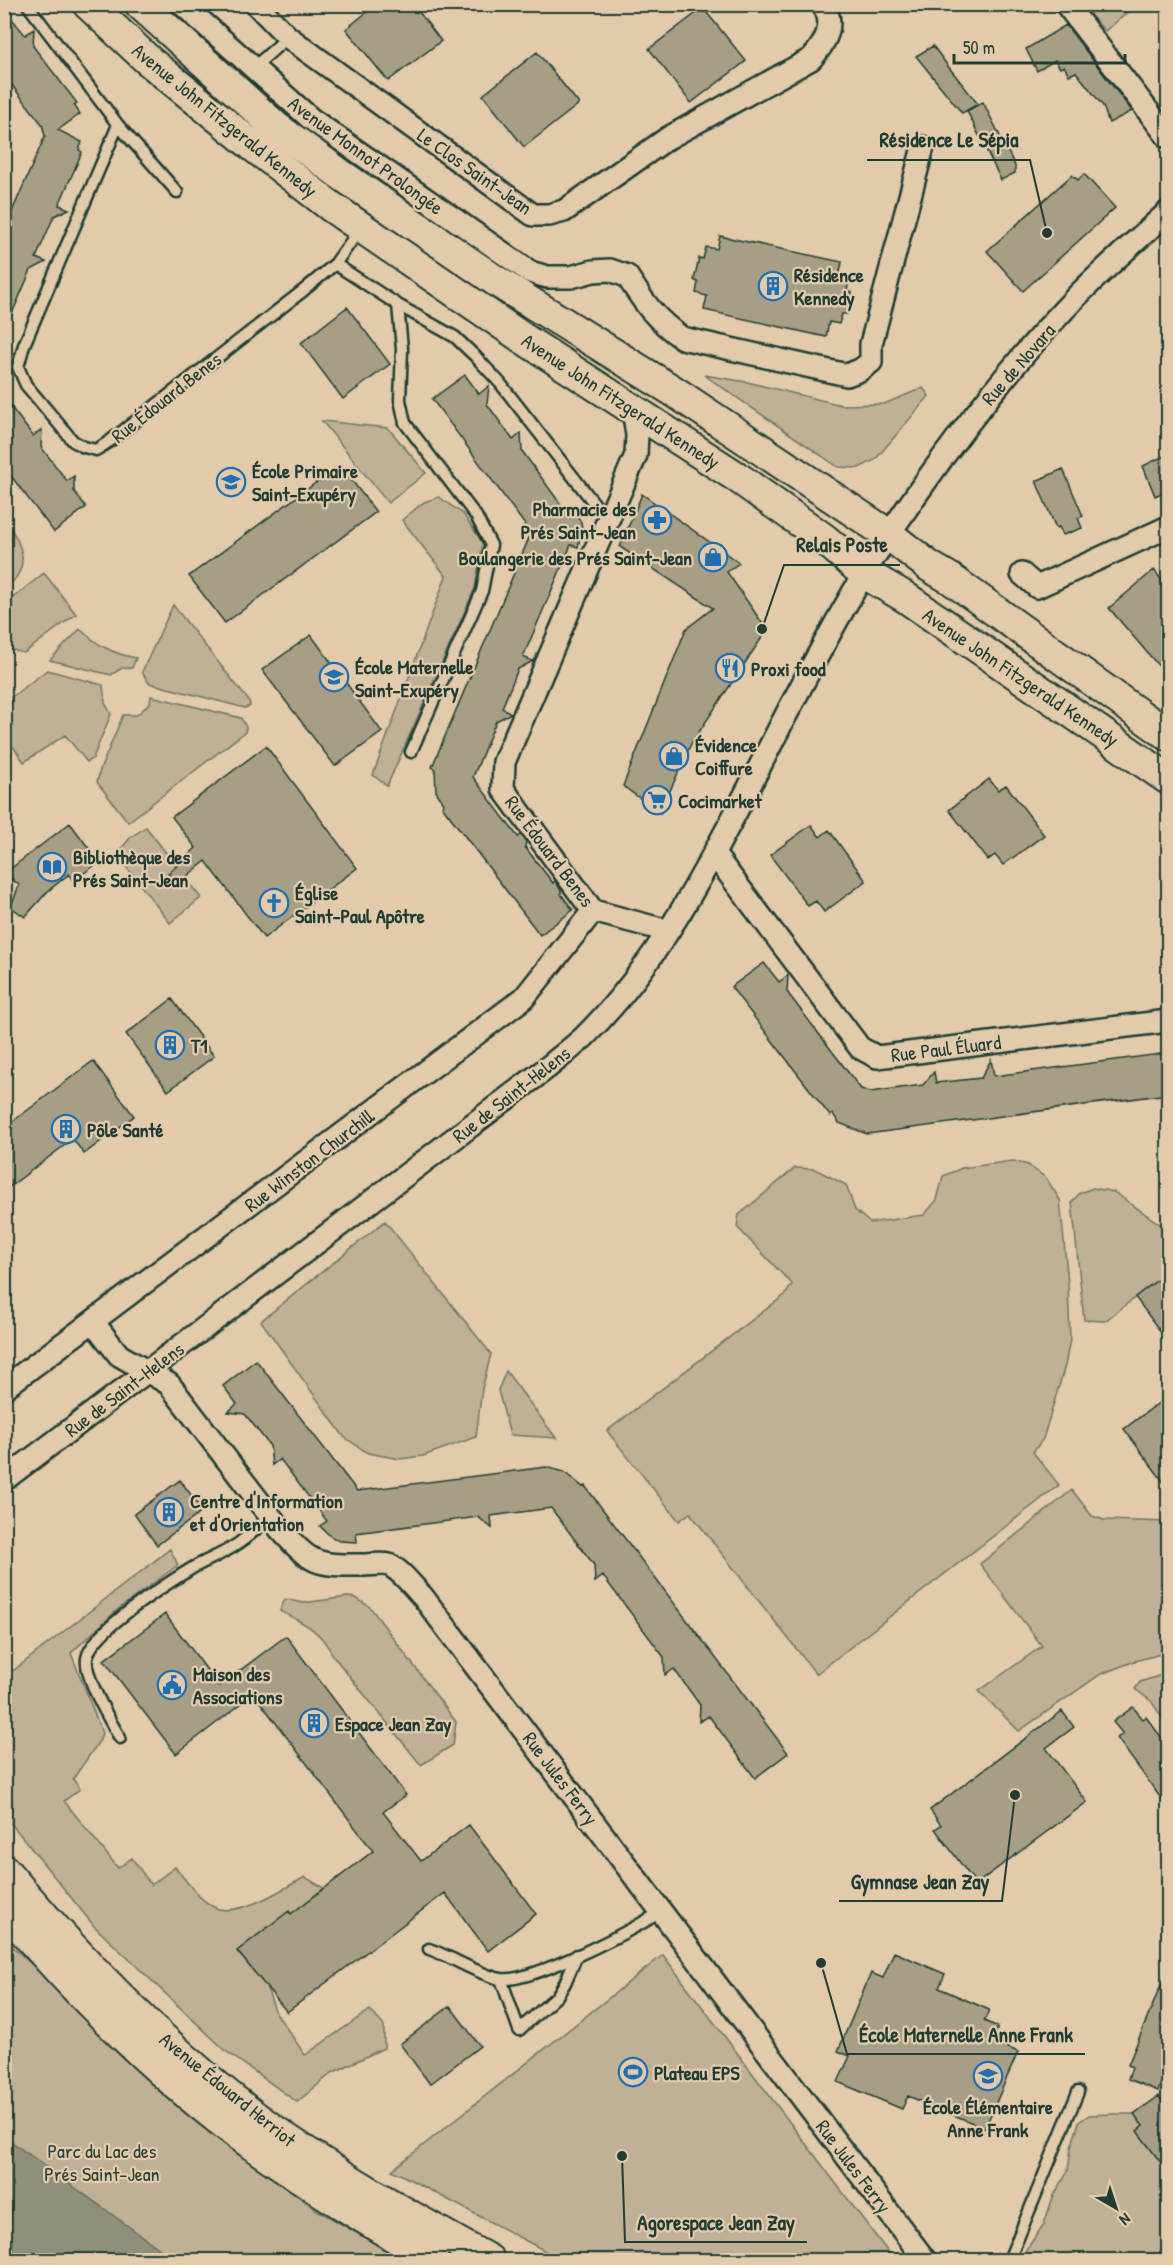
<svg xmlns="http://www.w3.org/2000/svg" width="1173" height="2265" viewBox="0 0 1173 2265" font-family="'Patrick Hand',sans-serif">
<rect width="100%" height="100%" fill="#e2caab"/>
<filter id="ink" filterUnits="userSpaceOnUse"><feTurbulence type="fractalNoise" baseFrequency=".0167" numOctaves="2"/><feDisplacementMap in="SourceGraphic" scale="12" xChannelSelector="R" yChannelSelector="G"/><feConvolveMatrix kernelMatrix="1 2 1 2 8 2 1 2 1" color-interpolation-filters="sRGB"/></filter>
<g filter="url(#ink)">
<path fill="#bfb096" stroke="#6f7665" stroke-width="1.5" d="M1081,5H1137L1105,31Z
M704,375L747,382L841,405L884,404L923,388L929,396L875,460L859,468L838,467Z
M322,421L388,428L426,473L388,503Z
M439,497L463,514L483,543L475,588L387,786L373,775L446,576L402,520L424,502Z
M5,518C21,545 34,565 5,589Z
M44,573L76,614L24,653L5,648V604Z
M173,605L249,701L250,706L245,708L149,683L142,672Z
M80,629C97,645 113,654 136,658L132,668H122L111,675L50,660Z
M47,670L103,685L105,703L111,714L93,758L87,762L65,735L24,762L5,735V702Z
M151,696L241,718L246,727L245,732L128,822L97,782L100,770L123,715H137L150,703Z
M146,827L201,898L170,923L127,868L120,850L131,837Z
M1013,1161L1028,1165L1046,1178L1060,1200L1068,1284L1070,1339L1065,1366L1043,1439L1033,1452L1059,1485L816,1674L690,1513L679,1521L607,1431L786,1294L792,1284L737,1227L739,1215L795,1168L815,1169L846,1185L855,1210L870,1223L924,1215L937,1200L943,1176L962,1168Z
M1093,1188L1114,1192L1168,1230V1272L1105,1321L1084,1320L1072,1202L1080,1193Z
M385,1221L491,1354L482,1389L476,1437L423,1456L400,1459L368,1453L344,1437L261,1321Z
M506,1371L556,1438L510,1435L498,1390Z
M1072,1490L1092,1516L1104,1520L1168,1522V1652L1135,1661L1101,1674L1019,1731L979,1691L1042,1646L980,1564Z
M170,1549L178,1565L117,1610L71,1653L102,1733L100,1740L73,1779L80,1789L64,1801L118,1868L132,1858L151,1885L175,1867C186,1880 201,1904 219,1909C244,1915 284,1888 305,1877L324,1888L291,1914L288,1912L237,1951L265,1983L276,2013L305,2055L370,2010L384,2026V2048L332,2073L297,2102L227,2052L94,1926L5,1816V1677Z
M347,1597L356,1598L370,1607L456,1722L453,1745L421,1765L334,1657C320,1630 306,1624 280,1611L285,1599L303,1603Z
M1168,1673V1726L1151,1701L1135,1689L1140,1682Z
M4,1939L226,2143L317,2210L404,2260H5Z
M663,1955L878,2239L894,2260H562L392,2170Z
M1113,2114H1134L1143,2126L1138,2131L1168,2172V2260H1022V2256L1044,2224L1053,2197L1068,2171L1071,2148L1079,2122L1089,2115Z"/>
<path fill="#908f79" stroke="#636e5d" stroke-width="1.5" d="M5,2137L175,2260H5Z"/>
<path fill="#a69f86" stroke="#1f3d34" stroke-width="1.5" d="M377,4H413L441,41L388,81L346,29Z
M703,8L746,61L691,103L649,49Z
M4,9L25,35L34,29L33,46L77,103L74,105L80,114L58,130L82,142L79,150L82,152L59,205L69,209L54,216L36,258L46,262L31,270L4,332V230L45,136L42,124L4,75Z
M1066,25L1132,111L1109,123L1103,106L1076,72L1069,75L1064,66L1060,68L1055,60L1037,71L1026,49Z
M933,46L947,65L978,104L962,113L916,56Z
M537,52L579,104L524,147L483,95Z
M983,102L1015,166V173L1001,180L967,111Z
M1084,174L1115,208L1023,291L987,251L1072,175L1078,180Z
M720,236L842,262L839,277L849,279L847,291L852,292L847,314H842L839,324L829,322L826,337L704,310L707,296L696,293L698,282L694,280L699,258L703,259L706,247L717,249Z
M347,307L390,364L343,399L301,343Z
M465,375L479,394L489,386L487,404L513,440L521,433L522,451L567,513L573,509L581,522L582,528L578,547L571,545L523,657L533,661L518,669L502,708L511,713L496,721L473,777L518,837L521,835L526,841L525,847L553,883L555,881L561,890V894L573,910L540,935L442,806L444,804L436,791L435,769L432,767L531,533L432,399Z
M4,398L33,436L42,429L41,447L67,481L74,476V491L86,507L54,532L4,467Z
M1168,454V490L1155,496L1143,466Z
M340,465L376,512L225,623L189,576Z
M1063,469L1083,516L1078,518L1082,528L1063,535L1059,527L1056,528L1036,481Z
M642,494L739,563L727,572L767,630L691,744L660,813L623,786L686,629L713,608L620,547Z
M1154,570L1168,588V677L1109,608Z
M311,635L382,732L335,766L262,670Z
M266,746L357,868L264,938L206,861L177,884L168,874L196,848L172,817Z
M989,779L998,790L1006,785L1044,835L1003,865L995,855L988,860L949,810Z
M70,823L99,862L73,881L69,874L48,891L25,917L11,907L19,885L5,873Z
M811,825L820,837L829,830L866,881L824,912L816,901L808,906L770,855Z
M764,963L779,982L788,975L787,992L861,1089L870,1092L923,1085L934,1072L936,1083L981,1078L991,1060L994,1076L1168,1053V1094L867,1134L839,1123L833,1114L830,1116L731,987Z
M172,999L214,1056L168,1091L126,1034Z
M93,1061L134,1116L84,1154L73,1139L4,1191V1128Z
M1168,1272V1342L1135,1297Z
M256,1360L357,1491L546,1467L564,1472L583,1487L585,1486L788,1753L755,1778L709,1716L699,1722L700,1705L674,1669L665,1675L664,1657L603,1576L595,1582L594,1565L551,1508L491,1516L492,1528L478,1517L356,1533L357,1542L339,1541L330,1536L320,1526L327,1521L280,1459L272,1465L270,1446L245,1414L228,1412L237,1404L223,1386Z
M1168,1396V1488L1124,1429Z
M180,1480L203,1511L157,1545L134,1514Z
M165,1614L219,1686L286,1636L406,1795L383,1812L421,1861L469,1825L536,1914L488,1951L445,1893L287,2012L237,1951L289,1911L291,1914L373,1851L254,1694L176,1754L104,1660Z
M1133,1707L1143,1719L1146,1717L1168,1746V1808L1117,1738L1123,1734L1113,1722Z
M1062,1711L1074,1727L1046,1748L1087,1802L976,1884L935,1829L941,1825L930,1810Z
M894,1952L945,1974L939,1988L989,2010L984,2021L998,2027L992,2041L1018,2052L985,2128L908,2096L902,2109L838,2082L850,2056L838,2051L871,1973L883,1978Z
M1168,1968V2065L1158,2091L1128,2079L1132,2067L1128,2065Z
M450,2006L480,2046L430,2084L400,2044Z
M1159,2096L1168,2109V2172L1137,2131L1143,2126L1134,2114Z"/>
<g fill="none" stroke-linecap="round" stroke-linejoin="round">
<g stroke="#1f3d34" stroke-width="15">
<path id="service" d="M27,4L118,125L177,192
M253,68L288,37
M118,125L24,345L18,367L26,385L73,441L84,447L96,450L110,441L304,290L335,264L360,229
M335,264L398,305L455,337L476,357L500,383L608,521
M398,305L402,349L400,400L405,423L476,516L491,545L482,591L411,752
M120,1738C110,1721 84,1677 87,1658C91,1631 171,1581 194,1567C209,1559 225,1553 239,1543C250,1535 260,1526 271,1517
M429,1949C450,1956 482,1976 501,1979C532,1983 634,1929 662,1911
M501,1979L519,2030L557,1996L565,1983L577,1955
M1009,2260L1078,2092"/>
</g>
<g stroke="#1f3d34" stroke-width="26">
<path id="minor" d="M182,4L311,119L530,272L547,277H571L593,271L610,270L627,276C645,304 655,319 682,338L847,375L860,370L871,362V344L923,147
M256,4L288,37L533,215H549L564,211L668,138L811,59C825,44 837,23 822,4
M1066,4L1168,137
M633,408L637,435L636,455L504,762L503,789L593,911L668,931
M1022,574L1037,587L1168,527
M714,854L860,1048L877,1057L1168,1021
M93,1322L119,1355L169,1384L280,1529C313,1566 316,1565 365,1565C372,1565 383,1563 389,1565C402,1571 413,1587 423,1597L925,2260
M4,1388L524,998L593,911
M4,1480L547,1068C559,1058 572,1048 584,1037C662,960 711,860 761,764C793,700 827,637 863,575C879,548 898,521 916,495C965,425 1018,357 1078,295C1107,266 1138,239 1168,212"/>
</g>
<g stroke="#1f3d34" stroke-width="34">
<path id="secondary" d="M88,4L149,61L253,146L333,208L524,339L737,477L823,538L864,573L905,597L1168,779
M140,4L276,127L340,174L496,281L675,392L889,535L929,566L951,579L1168,735
M4,1870C80,1960 163,2047 257,2118C331,2172 410,2216 489,2260
M4,1908C80,1998 165,2083 261,2151C317,2190 375,2225 433,2260"/>
</g>
<use href="#service" stroke="#e2caab" stroke-width="10"/>
<use href="#minor" stroke="#e2caab" stroke-width="21"/>
<use href="#secondary" stroke="#e2caab" stroke-width="30"/>
</g>
</g>
<defs>
<g id="building-ring" transform="scale(1.5)"><circle r="9.5" fill="#e2caab" stroke="#1f6fb2" stroke-width="1.5"/><path d="M-4-6H4V6H1V3H-1V6H-4ZM-2.5-4.3h1.7v1.8h-1.7ZM.8-4.3h1.7v1.8H.8ZM-2.5-1h1.7V.8h-1.7ZM.8-1h1.7V.8H.8Z" fill="#1f6fb2"/></g>
<g id="school-ring" transform="scale(1.5)"><circle r="9.5" fill="#e2caab" stroke="#1f6fb2" stroke-width="1.5"/><path d="M0-5L7-2L0 1L-7-2ZM-4 1L0 2.5L4 1V4Q0 6-4 4Z" fill="#1f6fb2"/></g>
<g id="pharmacy-ring" transform="scale(1.5)"><circle r="9.5" fill="#e2caab" stroke="#1f6fb2" stroke-width="1.5"/><path d="M-2-6h4v4h4v4h-4v4h-4v-4h-4v-4h4Z" fill="#1f6fb2"/></g>
<g id="shop-ring" transform="scale(1.5)"><circle r="9.5" fill="#e2caab" stroke="#1f6fb2" stroke-width="1.5"/><path d="M-5-2.5h2.3a2.7 3.5 0 0 1 5.4 0H5L5.5 6h-11ZM-1.5-2.5h3a1.5 2.3 0 0 0-3 0Z" fill="#1f6fb2"/></g>
<g id="restaurant-ring" transform="scale(1.5)"><circle r="9.5" fill="#e2caab" stroke="#1f6fb2" stroke-width="1.5"/><path d="M-5-6h1v4h1v-4h1v4h1v-4h1v5L-1.5 .5V6h-2V.5L-5-1ZM5-6V6H3V1.5H1.5Q1.5-4 5-6Z" fill="#1f6fb2"/></g>
<g id="supermarket-ring" transform="scale(1.5)"><circle r="9.5" fill="#e2caab" stroke="#1f6fb2" stroke-width="1.5"/><path d="M-6-5.5h2.5l.6 2H6L4.5 2H-2.5L-4.4-4H-6ZM-1.5 3.2a1.3 1.3 0 1 0 .1 0ZM3 3.2a1.3 1.3 0 1 0 .1 0Z" fill="#1f6fb2"/></g>
<g id="library-ring" transform="scale(1.5)"><circle r="9.5" fill="#e2caab" stroke="#1f6fb2" stroke-width="1.5"/><path d="M-6-4Q-3-5.5-.7-3.5V5Q-3 3-6 4ZM6-4Q3-5.5 .7-3.5V5Q3 3 6 4Z" fill="#1f6fb2"/></g>
<g id="church-ring" transform="scale(1.5)"><circle r="9.5" fill="#e2caab" stroke="#1f6fb2" stroke-width="1.5"/><path d="M-1.2-6h2.4v3.5h3.3v2.4h-3.3V6h-2.4V-.1h-3.3v-2.4h3.3Z" fill="#1f6fb2"/></g>
<g id="civic-ring" transform="scale(1.5)"><circle r="9.5" fill="#e2caab" stroke="#1f6fb2" stroke-width="1.5"/><path d="M-.6-6.5H3V-4.5H.6V-3L4-1V1h2V6H-6V1h2V-1L-.6-3ZM-1.2 2.5V6h2.4V2.5Z" fill="#1f6fb2"/></g>
<g id="stadium-ring" transform="scale(1.5)"><circle r="9.5" fill="#e2caab" stroke="#1f6fb2" stroke-width="1.5"/><path d="M0-5a6.5 5 0 1 0 0 10a6.5 5 0 1 0 0-10ZM-3.5-1.8h7v3.6h-7Z" fill="#1f6fb2"/></g>
</defs>
<g fill-rule="evenodd">
<use href="#building-ring" x="773" y="286"/>
<use href="#school-ring" x="231" y="482"/>
<use href="#pharmacy-ring" x="657" y="520"/>
<use href="#shop-ring" x="713" y="557"/>
<use href="#restaurant-ring" x="730" y="668"/>
<use href="#school-ring" x="334" y="677"/>
<use href="#shop-ring" x="674" y="756"/>
<use href="#supermarket-ring" x="657" y="800"/>
<use href="#library-ring" x="52" y="867"/>
<use href="#church-ring" x="274" y="903"/>
<use href="#building-ring" x="170" y="1045"/>
<use href="#building-ring" x="66" y="1129"/>
<use href="#building-ring" x="169" y="1512"/>
<use href="#civic-ring" x="172" y="1685"/>
<use href="#building-ring" x="314" y="1723"/>
<use href="#stadium-ring" x="633" y="2072"/>
<use href="#school-ring" x="988" y="2076"/>
</g>
<g text-anchor="middle" dominant-baseline="central" stroke-width="4.5" stroke-linejoin="round" paint-order="stroke">
<g font-size="20" fill="#1f3d34" stroke="#e2caab">
<text transform="translate(225 120) rotate(39)">Avenue John Fitzgerald Kennedy</text>
<text transform="translate(366 155) rotate(36)">Avenue Monnot Prolongée</text>
<text transform="translate(475 171) rotate(35)">Le Clos Saint-Jean</text>
<text transform="translate(1018 364) rotate(-49)">Rue de Novara</text>
<text transform="translate(166 397) rotate(-38)">Rue Édouard Benes</text>
<text transform="translate(621 401) rotate(33)">Avenue John Fitzgerald Kennedy</text>
<text transform="translate(1021 677) rotate(34)">Avenue John Fitzgerald Kennedy</text>
<text transform="translate(550 851) rotate(53)">Rue Édouard Benes</text>
<text transform="translate(946 1048) rotate(-7)">Rue Paul Éluard</text>
<text transform="translate(511 1094) rotate(-38)">Rue de Saint-Helens</text>
<text transform="translate(309 1160) rotate(-37)">Rue Winston Churchill</text>
<text transform="translate(124 1389) rotate(-37)">Rue de Saint-Helens</text>
<text transform="translate(561 1778) rotate(53)">Rue Jules Ferry</text>
<text transform="translate(228 2089) rotate(39)">Avenue Édouard Herriot</text>
<text transform="translate(854 2166) rotate(53)">Rue Jules Ferry</text>
</g>
<g font-size="20" font-weight="bold" fill="#1f3d34" stroke="#e2caab" text-anchor="start">
<text x="794" y="274">Résidence<tspan x="794" dy="23">Kennedy</tspan></text>
<text x="252" y="470">École Primaire<tspan x="252" dy="23">Saint-Exupéry</tspan></text>
<text x="636" y="508" text-anchor="end">Pharmacie des<tspan x="636" dy="23">Prés Saint-Jean</tspan></text>
<text x="692" y="557" text-anchor="end">Boulangerie des Prés Saint-Jean</text>
<text x="355" y="666">École Maternelle<tspan x="355" dy="23">Saint-Exupéry</tspan></text>
<text x="751" y="668">Proxi food</text>
<text x="695" y="744">Évidence<tspan x="695" dy="23">Coiffure</tspan></text>
<text x="678" y="800">Cocimarket</text>
<text x="73" y="856">Bibliothèque des<tspan x="73" dy="23">Prés Saint-Jean</tspan></text>
<text x="295" y="892">Église<tspan x="295" dy="23">Saint-Paul Apôtre</tspan></text>
<text x="191" y="1045">T1</text>
<text x="87" y="1129">Pôle Santé</text>
<text x="190" y="1500">Centre d'Information<tspan x="190" dy="23">et d'Orientation</tspan></text>
<text x="193" y="1673">Maison des<tspan x="193" dy="23">Associations</tspan></text>
<text x="335" y="1723">Espace Jean Zay</text>
<text x="654" y="2072">Plateau EPS</text>
<text x="988" y="2106" text-anchor="middle">École Élémentaire<tspan x="988" dy="23">Anne Frank</tspan></text>
</g>
<g font-size="20" fill="#274339" stroke="#e2caab">
<text x="102" y="2150">Parc du Lac des<tspan x="102" dy="23">Prés Saint-Jean</tspan></text>
</g>
</g>
<path fill="none" stroke="#1f3d34" stroke-width="2" d="M1047 233L1030 160H867M762 629L784 565H900M1015 1795L1002 1901H839M821 1963L847 2054H1085M622 2156L625 2242H807"/>
<g fill="#1f3d34" stroke="#e2caab" stroke-width="2">
<circle cx="1047" cy="233" r="6"/>
<circle cx="762" cy="629" r="6"/>
<circle cx="1015" cy="1795" r="6"/>
<circle cx="821" cy="1963" r="6"/>
<circle cx="622" cy="2156" r="6"/>
</g>
<g font-size="21" text-anchor="middle" font-weight="bold" fill="#1f3d34" stroke="#e2caab" stroke-width="4.5" stroke-linejoin="round" paint-order="stroke">
<text x="949" y="147">Résidence Le Sépia</text>
<text x="842" y="552">Relais Poste</text>
<text x="920" y="1889">Gymnase Jean Zay</text>
<text x="966" y="2042">École Maternelle Anne Frank</text>
<text x="716" y="2230">Agorespace Jean Zay</text>
</g>
<rect width="1173" height="2265" fill="none" stroke="#e2caab" stroke-width="24"/>
<rect x="12" y="12" width="1149" height="2241" fill="none" stroke="#1f3d34" stroke-width="2" filter="url(#ink)"/>
<g transform="translate(1116 2208) rotate(141)" stroke="#e2caab" stroke-width="4.5" paint-order="stroke">
<path d="M0-4.5L10 22L0 15L-10 22Z" fill="#1f3d34"/>
<text y="-9" font-size="16" font-weight="bold" text-anchor="middle" fill="#1f3d34">N</text>
</g>
<path d="M954 54v9h171v-9" fill="none" stroke="#1f3d34" stroke-width="3"/>
<text x="963" y="54" font-size="18" fill="#1f3d34" stroke="#e2caab" stroke-width="4.5" paint-order="stroke">50 m</text>
</svg>
